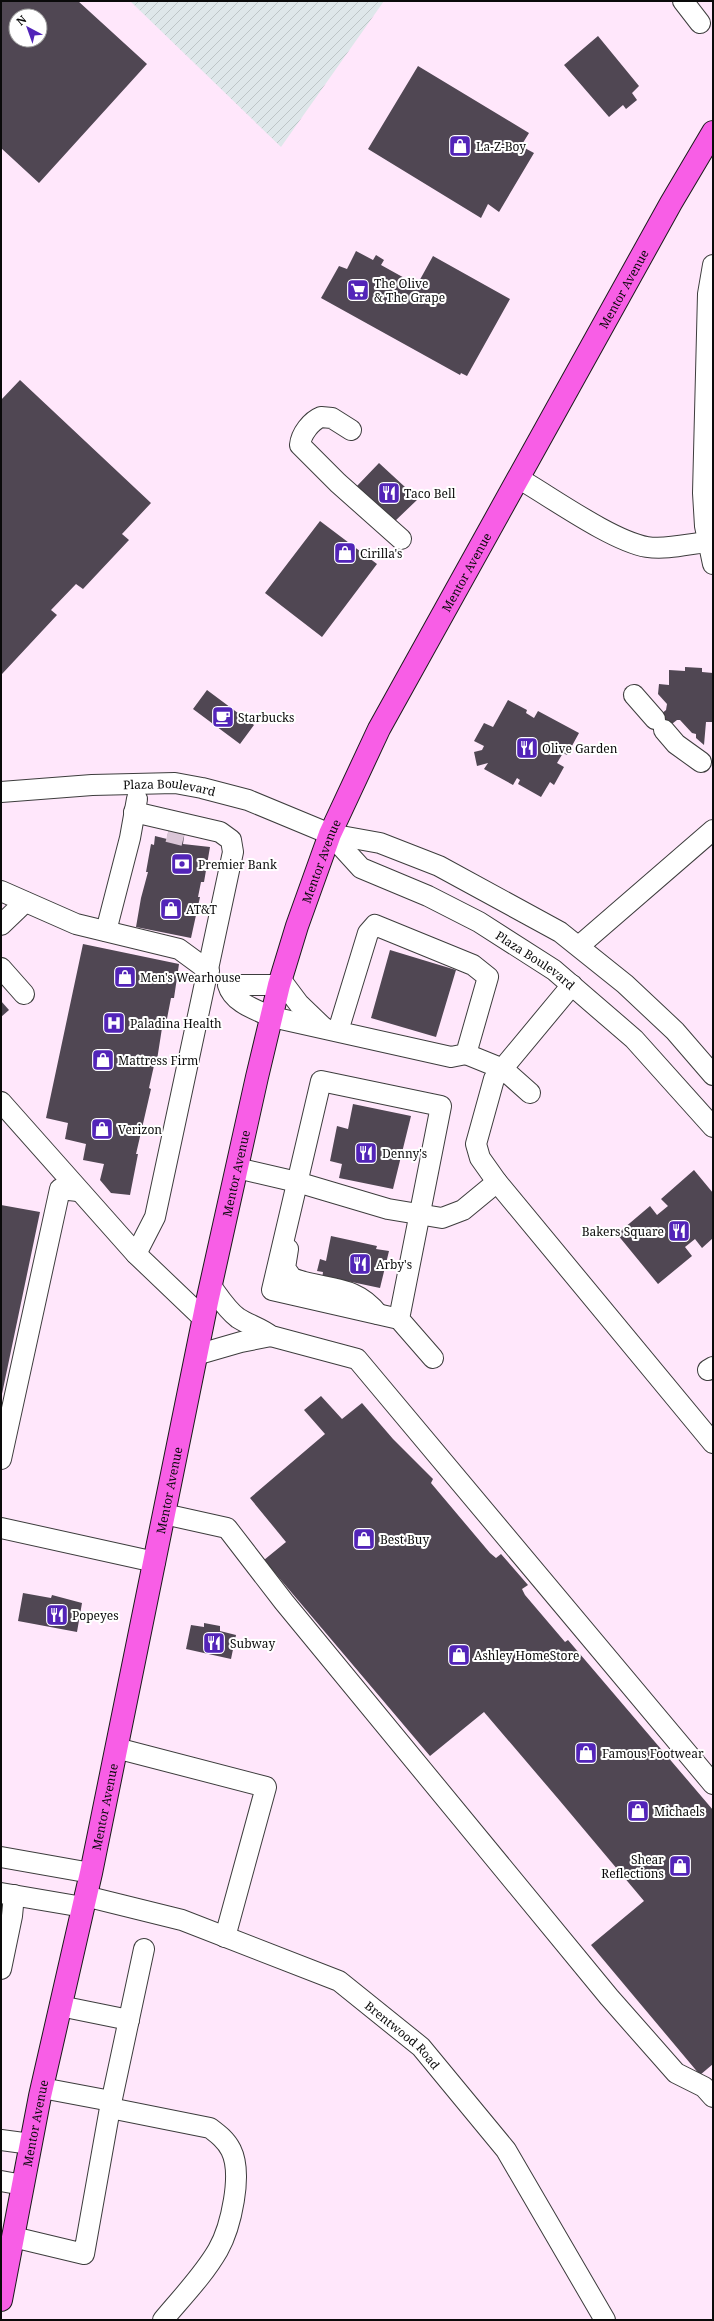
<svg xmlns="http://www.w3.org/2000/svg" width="714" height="2321" viewBox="0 0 714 2321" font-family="'Noto Serif',serif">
<defs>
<pattern id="industrial-furrows" width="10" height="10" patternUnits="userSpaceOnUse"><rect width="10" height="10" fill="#dee7ea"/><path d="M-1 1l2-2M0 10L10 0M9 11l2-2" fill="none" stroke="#bdc5c7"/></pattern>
</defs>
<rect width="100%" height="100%" fill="#ffe7fb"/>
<path fill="url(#industrial-furrows)" d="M130,1H384L281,147Z"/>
<path fill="#504753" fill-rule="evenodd" d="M1,1H78L147,64L39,183L1,148ZM16,16H40V40H16Z
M598,36L639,86L632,93L637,100L626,109L623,105L609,117L564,65Z
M418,66L529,133L521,146L534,153L499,212L488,204L481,218L368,149Z
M356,251L373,260L376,255L384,260L381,265L417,285L433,256L510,299L467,376L461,373L460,375L321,298L339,266L347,269Z
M20,380L151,503L122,534L129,540L83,589L76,584L51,610L57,615L2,674L1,400Z
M379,463L418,499L394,522L356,487Z
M320,521L377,564L322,637L265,593Z
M685,667L702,668V672L713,673V722H706L704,745L696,738V734L692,733L680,720H677L664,730L651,722L666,710L667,704L658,694L659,684L669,685V670L685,671Z
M207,690L254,725L240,744L193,709Z
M508,700L527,710L526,713L534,718L538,711L579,733L567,755L563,753L557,763L564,767L554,785L550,782L541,797L518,784L520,780L517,778L513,785L484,769L488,763L477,766L474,752L482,750L484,746L474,741L484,723L493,727Z
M169,827L185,830L183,844L210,847L204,882H201L198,897H200L191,938L136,927L141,898L148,872H146L151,844L154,845L155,836L167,839Z
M83,944L179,964L174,998H171L165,1029L162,1028L157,1060L155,1061L149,1088L151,1089L136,1154H138L130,1195L111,1193L100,1180L104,1164L83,1160L86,1144L65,1139L68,1123L46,1118Z
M390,950L456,970L436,1037L371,1018Z
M1,1001L9,1010L1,1017Z
M353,1104L411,1116L393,1189L339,1178L342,1164L330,1161L337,1126L348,1129Z
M694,1170L713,1193V1238L702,1248L695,1239L685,1247L692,1256L658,1284L617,1234L650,1206L657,1215L668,1206L661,1199Z
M1,1205L40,1212L2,1394H1Z
M331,1236L377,1246L376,1249L389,1251L380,1288L347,1281L345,1286L322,1279L323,1272L317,1271L320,1259L326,1261Z
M321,1396L342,1419L362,1403L393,1439L433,1479L431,1483L490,1553L496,1558L501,1554L528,1585L522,1589L525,1595L565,1642L568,1640L713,1810V2064L700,2075L591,1945L644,1901L560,1801L484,1712L430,1756L264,1560L286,1542L250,1498L325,1434L304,1410Z
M23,1593L51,1598L52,1595L82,1603L77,1632L18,1621Z
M204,1623L220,1626V1631L236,1635L231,1659L186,1649L191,1625L204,1627Z"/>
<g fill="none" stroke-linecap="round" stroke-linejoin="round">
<path stroke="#dac6d7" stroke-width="20" stroke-dasharray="20 10" stroke-linecap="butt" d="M168,832L184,836"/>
<g stroke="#3d3d3d" stroke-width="22">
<g id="minor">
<path d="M683,1L700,23"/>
<path d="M713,265L708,294L703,493L705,526L713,564"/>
<path d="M351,430L332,418L321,417C311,421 301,434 300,445L338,483L401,539"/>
<path d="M518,478C551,497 612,541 647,547C667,550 688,544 707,542"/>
<path d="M634,695L655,719"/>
<path d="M664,730L676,744L701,762"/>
<path id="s1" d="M1,792L92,785L175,783L202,788L248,800L330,834L380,843L439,866L560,932L625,984L675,1031L713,1075"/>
<path d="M134,812L220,832L231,840L233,852L155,1217L136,1254"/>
<path id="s2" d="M330,834L361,868L428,896L479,922L554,970L634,1039L713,1127"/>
<path d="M1,891L76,924L179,949L209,971"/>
<path d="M1,925L25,902"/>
<path d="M106,931L130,838L137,799"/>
<path d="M579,946L713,830"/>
<path d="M1,968L24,994"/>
<path d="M281,980L299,1004L324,1028"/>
<path d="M279,985H228C233,1003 257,1010 272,1017L451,1057L466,1054L488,977L473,965L375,925L368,933L338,1031"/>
<path d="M572,985L494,1079L476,1144L480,1158L497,1182L713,1443"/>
<path d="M466,1054L503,1069L530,1093"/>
<path d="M1,1102L136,1254L204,1319"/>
<path d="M237,1168L297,1182L388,1209L442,1218L463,1210L497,1182"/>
<path d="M288,1249L285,1268L292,1278C325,1291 354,1283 378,1314"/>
<path d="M211,1286C219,1297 227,1310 238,1318C249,1325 261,1328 271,1336L357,1359L713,1784"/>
<path d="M399,1319L272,1290L321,1081L441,1106L399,1319L433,1358"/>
<path d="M196,1355L241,1342L271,1336"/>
<path d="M708,1370L713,1367"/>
<path d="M1,1459L60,1189L78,1191"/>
<path d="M164,1514L227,1528L284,1602L609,1997L676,2073L704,2087L713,2097"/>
<path d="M1,1528L155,1562"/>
<path d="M116,1748L266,1787L225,1937"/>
<path d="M1,1857L91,1873"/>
<path d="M1,1893L83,1907"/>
<path id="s3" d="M85,1896L182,1920L339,1981L421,2047L506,2150L605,2320"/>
<path d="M1,1969L12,1916L14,1895"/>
<path d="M60,2006L129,2020"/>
<path d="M42,2088L111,2101"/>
<path d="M110,2108L210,2128C218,2134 226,2140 231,2150C243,2174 231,2227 218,2250C203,2276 182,2297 163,2320"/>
<path d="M1,2140L31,2144"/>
<path d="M1,2181L23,2185"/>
<path d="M13,2237L84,2254L110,2108L144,1949"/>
</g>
</g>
<g stroke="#1b1b1b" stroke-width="24">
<g id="major">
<path id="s4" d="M1,2300L40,2096L91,1873L207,1302L257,1077L279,985L297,926L330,834L379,729L671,203L713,132"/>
</g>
</g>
<use href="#minor" stroke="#fff" stroke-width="20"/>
<use href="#major" stroke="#f85ee6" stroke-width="22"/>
</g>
<defs>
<g id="shop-square" transform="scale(1.15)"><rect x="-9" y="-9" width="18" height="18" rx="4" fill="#5224b8" stroke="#fff"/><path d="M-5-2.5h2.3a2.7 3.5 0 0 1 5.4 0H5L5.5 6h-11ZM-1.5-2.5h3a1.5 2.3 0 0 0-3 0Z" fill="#fff"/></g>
<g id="supermarket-square" transform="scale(1.15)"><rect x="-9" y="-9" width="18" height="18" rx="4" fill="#5224b8" stroke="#fff"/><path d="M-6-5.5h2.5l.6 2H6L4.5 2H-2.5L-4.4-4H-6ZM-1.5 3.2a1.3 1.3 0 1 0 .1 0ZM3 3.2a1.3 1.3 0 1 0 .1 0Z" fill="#fff"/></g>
<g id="restaurant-square" transform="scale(1.15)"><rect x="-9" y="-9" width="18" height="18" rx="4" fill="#5224b8" stroke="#fff"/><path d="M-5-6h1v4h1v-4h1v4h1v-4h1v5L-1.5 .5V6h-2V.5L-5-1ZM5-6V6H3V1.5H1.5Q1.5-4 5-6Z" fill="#fff"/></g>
<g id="cafe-square" transform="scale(1.15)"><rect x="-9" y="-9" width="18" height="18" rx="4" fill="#5224b8" stroke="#fff"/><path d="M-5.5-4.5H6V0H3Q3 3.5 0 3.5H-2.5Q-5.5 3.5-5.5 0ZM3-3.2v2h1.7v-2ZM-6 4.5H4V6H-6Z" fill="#fff"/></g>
<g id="bank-square" transform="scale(1.15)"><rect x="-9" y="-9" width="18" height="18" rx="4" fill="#5224b8" stroke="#fff"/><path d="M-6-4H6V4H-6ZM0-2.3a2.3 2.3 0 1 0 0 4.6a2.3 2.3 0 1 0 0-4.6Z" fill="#fff"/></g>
<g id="hospital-square" transform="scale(1.15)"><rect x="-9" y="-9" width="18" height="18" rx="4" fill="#5224b8" stroke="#fff"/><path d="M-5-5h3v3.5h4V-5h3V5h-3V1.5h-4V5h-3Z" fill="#fff"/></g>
</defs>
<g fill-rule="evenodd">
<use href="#shop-square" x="460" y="146"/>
<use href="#supermarket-square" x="358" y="290"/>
<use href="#restaurant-square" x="389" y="493"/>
<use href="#shop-square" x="345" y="553"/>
<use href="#cafe-square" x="223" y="717"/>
<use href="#restaurant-square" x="527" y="748"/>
<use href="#bank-square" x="182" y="864"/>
<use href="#shop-square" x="171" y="909"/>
<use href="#shop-square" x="125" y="977"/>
<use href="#hospital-square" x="114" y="1023"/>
<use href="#shop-square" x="103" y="1060"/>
<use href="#shop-square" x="102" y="1129"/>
<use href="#restaurant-square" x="366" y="1153"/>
<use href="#restaurant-square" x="679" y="1231"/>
<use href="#restaurant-square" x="360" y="1264"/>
<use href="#shop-square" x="364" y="1539"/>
<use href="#restaurant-square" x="57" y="1615"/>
<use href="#restaurant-square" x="214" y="1643"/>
<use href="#shop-square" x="459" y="1655"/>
<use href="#shop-square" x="586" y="1753"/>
<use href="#shop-square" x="638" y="1811"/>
<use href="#shop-square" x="680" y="1866"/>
</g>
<g text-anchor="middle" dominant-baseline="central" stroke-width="4" stroke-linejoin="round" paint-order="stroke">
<g font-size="12" fill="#0a0a0a" stroke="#fff" text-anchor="start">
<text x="476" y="146">La-Z-Boy</text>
<text x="374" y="283">The Olive<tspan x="374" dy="14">&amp; The Grape</tspan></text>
<text x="404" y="493">Taco Bell</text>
<text x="360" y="553">Cirilla's</text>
<text x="238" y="717">Starbucks</text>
<text x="542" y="748">Olive Garden</text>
<text x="198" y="864">Premier Bank</text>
<text x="186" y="909">AT&amp;T</text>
<text x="140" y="977">Men's Wearhouse</text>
<text x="130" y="1023">Paladina Health</text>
<text x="118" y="1060">Mattress Firm</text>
<text x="118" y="1129">Verizon</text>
<text x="382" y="1153">Denny's</text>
<text x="664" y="1231" text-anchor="end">Bakers Square</text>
<text x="376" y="1264">Arby's</text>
<text x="380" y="1539">Best Buy</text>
<text x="72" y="1615">Popeyes</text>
<text x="230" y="1643">Subway</text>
<text x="474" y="1655">Ashley HomeStore</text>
<text x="602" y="1753">Famous Footwear</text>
<text x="654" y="1811">Michaels</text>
<text x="664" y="1859" text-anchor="end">Shear<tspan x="664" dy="14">Reflections</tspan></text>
</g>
<g font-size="12" fill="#0a0a0a" stroke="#fff">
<text stroke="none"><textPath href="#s4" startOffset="2123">Mentor Avenue</textPath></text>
<text stroke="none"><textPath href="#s4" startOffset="1799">Mentor Avenue</textPath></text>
<text stroke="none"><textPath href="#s1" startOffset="169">Plaza Boulevard</textPath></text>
<text stroke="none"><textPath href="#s4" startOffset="1475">Mentor Avenue</textPath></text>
<text stroke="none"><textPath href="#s2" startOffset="244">Plaza Boulevard</textPath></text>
<text stroke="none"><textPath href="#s4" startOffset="1151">Mentor Avenue</textPath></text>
<text stroke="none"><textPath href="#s4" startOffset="827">Mentor Avenue</textPath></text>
<text stroke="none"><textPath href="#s4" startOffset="504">Mentor Avenue</textPath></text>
<text stroke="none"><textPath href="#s3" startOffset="352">Brentwood Road</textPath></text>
<text stroke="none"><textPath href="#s4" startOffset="180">Mentor Avenue</textPath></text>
</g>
</g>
<rect width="714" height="2321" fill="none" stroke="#0a0a0a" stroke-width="4"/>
<g transform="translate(28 28) rotate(319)"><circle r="19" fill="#ffffff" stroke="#9d9d9d"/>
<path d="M0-3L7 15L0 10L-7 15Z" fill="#5224b8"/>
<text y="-6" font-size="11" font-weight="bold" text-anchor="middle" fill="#0a0a0a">N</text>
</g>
</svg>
